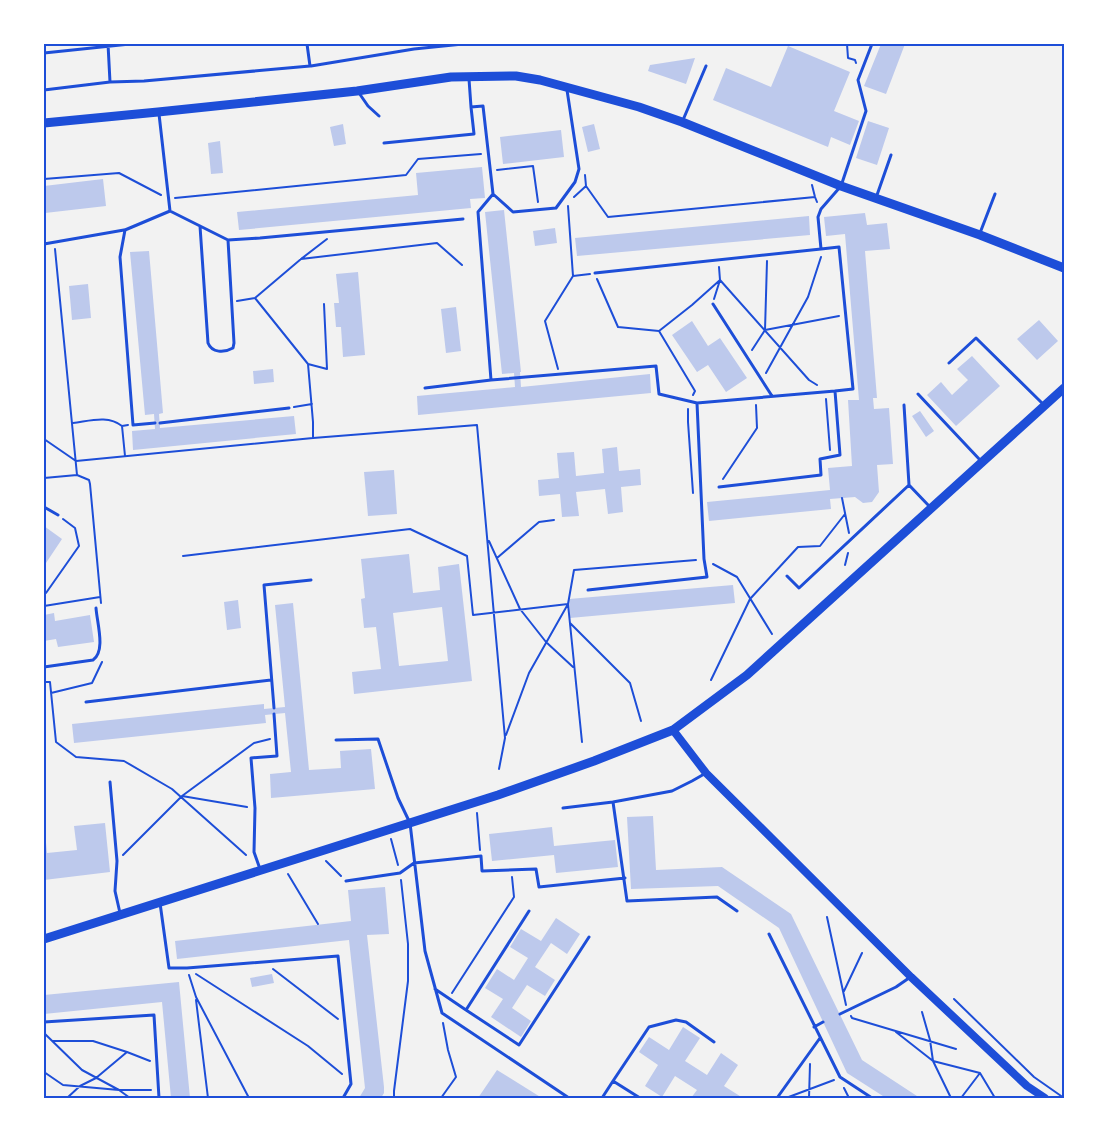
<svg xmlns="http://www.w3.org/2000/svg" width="1108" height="1142" viewBox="0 0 1108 1142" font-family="'Fira Sans',sans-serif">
<rect width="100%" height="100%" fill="#f2f2f2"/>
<path fill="#bdc9ec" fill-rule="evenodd" d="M881,44H905L886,94L864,86Z
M788,46L850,72L834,111L859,121L850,145L831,137L828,147L713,100L726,68L771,87Z
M695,58L686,84L648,71L650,65Z
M868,121L889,128L877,165L856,158Z
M343,124L346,144L334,146L330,127Z
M594,124L600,149L588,152L582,127Z
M561,130L564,157L503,164L500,137Z
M220,141L223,173L211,174L208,143Z
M482,167L485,198L470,199L471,208L239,230L237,212L418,195L416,173Z
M103,179L106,206L45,213L44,186Z
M504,210L521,372H520L521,387L650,374L651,393L418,415L417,396L515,387L514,373L502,374L485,212Z
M865,213L867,225L887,223L890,249L865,251L877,398H873L874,409L889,408L893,464L877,465L879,492L872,502L863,503L855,497L830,499L831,509L709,521L707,502L830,490L828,468L852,466L848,400H859L845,234L826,236L824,217Z
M809,216L810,235L577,256L575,238Z
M555,228L557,243L535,246L533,231Z
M149,251L163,413L159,414L160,428L294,416L296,434L133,450L132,431L155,429L154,414L145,415L130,252Z
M358,272L365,355L343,357L341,327H336L334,303H339L336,274Z
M88,284L91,318L72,320L69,286Z
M456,307L461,351L446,353L441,309Z
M1039,320L1058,341L1037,360L1017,339Z
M692,321L708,346L720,338L747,378L726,392L708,365L697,372L672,335Z
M972,356L1000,386L956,426L927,395L941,382L952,395L968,380L957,369Z
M273,369L274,382L254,384L253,371Z
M920,411L934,431L926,437L912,416Z
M617,447L619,471L640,469L641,485L621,487L623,512L608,514L605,489L576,492L579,516L562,517L560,494L539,496L538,480L559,478L557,453L574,452L576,476L604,473L602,449Z
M394,470L397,514L368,516L364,472Z
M44,526L62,539L44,566Z
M409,554L413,593L440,590L438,567L459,564L472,681L354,694L352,672L381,669L376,627L364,628L361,599L365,598L361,559ZM442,607L448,661L399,666L393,613Z
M733,585L735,603L570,618L569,599Z
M238,600L241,628L227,630L224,602Z
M293,603L309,770L341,768L340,751L371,749L375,789L271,798L270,774L291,772L285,713L265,715L266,723L74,743L72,724L264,704V709L285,707L275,605Z
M54,613L55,621L90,615L94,642L58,647L56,639L44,641V615Z
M653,816L656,870L722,867L791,914L862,1060L920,1098H886L847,1073L779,928L718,886L631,889L627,817Z
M105,823L110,872L44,880V832H45L47,853L77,850L74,826Z
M552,827L554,846L615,840L618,867L556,873L554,855L492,861L489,834Z
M385,887L389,934L367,935L384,1087V1093L381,1098H359L365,1088L349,940L177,959L175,941L351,921L348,890Z
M556,918L580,934L567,954L551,943L535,967L555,980L545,996L527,985L512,1008L531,1021L521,1037L491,1017L503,999L485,988L497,969L514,980L528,958L510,947L521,929L541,941Z
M272,974L274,983L252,987L250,978Z
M179,982L190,1098H171L162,1002L44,1014V995Z
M683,1027L700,1038L685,1061L707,1075L721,1053L738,1065L724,1086L743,1098H691L697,1090L675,1076L662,1097L645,1086L658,1065L639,1052L649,1037L669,1050Z
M497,1070L542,1098H478Z"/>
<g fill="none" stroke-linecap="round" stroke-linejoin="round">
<path stroke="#1d4ed8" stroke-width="2" d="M847,44L848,58L855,60L856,63
M497,170L533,166L538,202
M44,179L119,173L161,195
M812,185L815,197L817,202
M586,186L608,217L815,197
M574,197L586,186L585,175
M175,198L406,175L418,159L481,154
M568,206L573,276L590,274
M55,249L77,475L89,480L90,484L101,603
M301,259L327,239
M719,267L720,280L809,380L817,385
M597,279L618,327L659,331
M237,301L255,298
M765,330L839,316
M752,350L765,330L767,261
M308,364L327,369L324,304
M558,369L545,321L573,276
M766,373L808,297L821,257
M693,395L695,391L659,331L692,305L720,280L714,299
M826,399L830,450
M294,407L312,404
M688,409V422L693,493
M73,423C90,421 108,415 122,426
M313,438V422L308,364L255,298L301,259L437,243L462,265
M44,439L76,461L313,438L477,425L505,738L499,769
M125,456L122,426L128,425
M44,478L77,475
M723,479L757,428L756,405
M842,498L849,533
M489,541L520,609L546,642L573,667
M183,556L410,529L467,556L473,615L568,604L582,742
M497,558L539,522L554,520
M713,564L737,577L772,634
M845,565L848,553
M44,593H46L79,546L75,528L63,519
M44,606L100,597
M570,623L630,683L641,721
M711,680L750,599L798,547L820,546L845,514
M44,682H50L56,742L76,757L124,761L172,789L246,855
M51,693L92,683L102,662
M506,735L529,673L568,604L574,570L696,560
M182,796L247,807
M477,813L480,850
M391,839L398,865
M123,855L182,796L254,743L270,739
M326,861L341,876
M288,874L318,924
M827,917L846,1005
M273,969L338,1019
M196,974L308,1046L342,1074
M189,975L196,997L249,1098
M844,991L862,953
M452,993L514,897L512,877
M954,999L1034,1077L1064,1098
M196,1000L208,1098
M922,1012L930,1040L933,1061L951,1098
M851,1016L852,1018L956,1049
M896,1032L933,1061L980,1073L995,1098
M44,1033L82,1070L119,1090L130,1098
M52,1041H93L127,1052L150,1061
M44,1072L63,1085L119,1090H151
M844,1088L849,1098
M67,1098L80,1086L96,1078L127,1052
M394,1098V1091L408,981V944L401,880
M441,1098L456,1077L448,1050L443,1023
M786,1098L834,1080
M809,1098L810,1064
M961,1098L980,1073"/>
<path stroke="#1d4ed8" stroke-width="3" d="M44,53L130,44
M311,66L414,49L463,44
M469,79L471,107L483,106L493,194L513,212L556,208L575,182L579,169L567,90
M110,82L144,81L310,66L307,44
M44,90L110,82L108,44
M359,93L368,106L379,116
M159,114L170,211L228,240L260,238L463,219
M683,120L706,66
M384,143L474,134L471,107
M877,195L891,155
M200,226L208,343C212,353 224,353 233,348L234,343L228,240
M980,233L995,194
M44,244L124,230
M595,273L821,249
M713,304L772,396
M949,363L976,338L1043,404
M491,380L656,366L659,394L697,403
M425,388L491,380L478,212L493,194
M918,394L981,461
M904,405L909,485
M155,423L133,425L120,257L125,230L170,211
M160,423L289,408
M719,487L821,475L820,459L840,455L835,391L853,389L839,247L821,249L818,217L821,209L841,186L866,111L858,80L872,44
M44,507L58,515
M787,576L799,588L909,485L930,507
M588,590L707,577L704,559L697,403L835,391
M44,667L93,660C106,651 97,623 96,608
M86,702L271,680
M274,708L264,585L311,580
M336,740L378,739L398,798L410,823L425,951L442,1013L569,1098
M706,773L692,781L672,791L613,802L627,901L717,897L737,911
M110,782L117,861L115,891L120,913
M563,808L613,802
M260,869L254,852L255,808L251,758L277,756L274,714
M346,881L400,873L414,863L481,856L482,871L536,869L539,887L625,878
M160,903L169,968H187L338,956L351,1084L343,1098
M529,911L466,1010L519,1045L589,937
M769,934L840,1077L872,1098
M435,989L466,1010
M840,1014L896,987L909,978
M44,1022L154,1015L159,1098
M814,1027L823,1022
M602,1098L613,1081
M640,1098L613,1081L649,1027L676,1020L686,1022L714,1042
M777,1098L820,1038"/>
<path stroke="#1d4ed8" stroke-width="8" d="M673,730L706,773L911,977L1027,1086L1045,1098"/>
<path stroke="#1d4ed8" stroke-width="9" d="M44,123L158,112L357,91L451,77L516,76L540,80L639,107L682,122L841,186L980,235L1064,268
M44,939L498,795L594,761L673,730L747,675L1064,388"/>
</g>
<rect width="1108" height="1142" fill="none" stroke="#ffffff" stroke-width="90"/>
<rect x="45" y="45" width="1018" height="1052" fill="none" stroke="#1d4ed8" stroke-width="2"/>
</svg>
